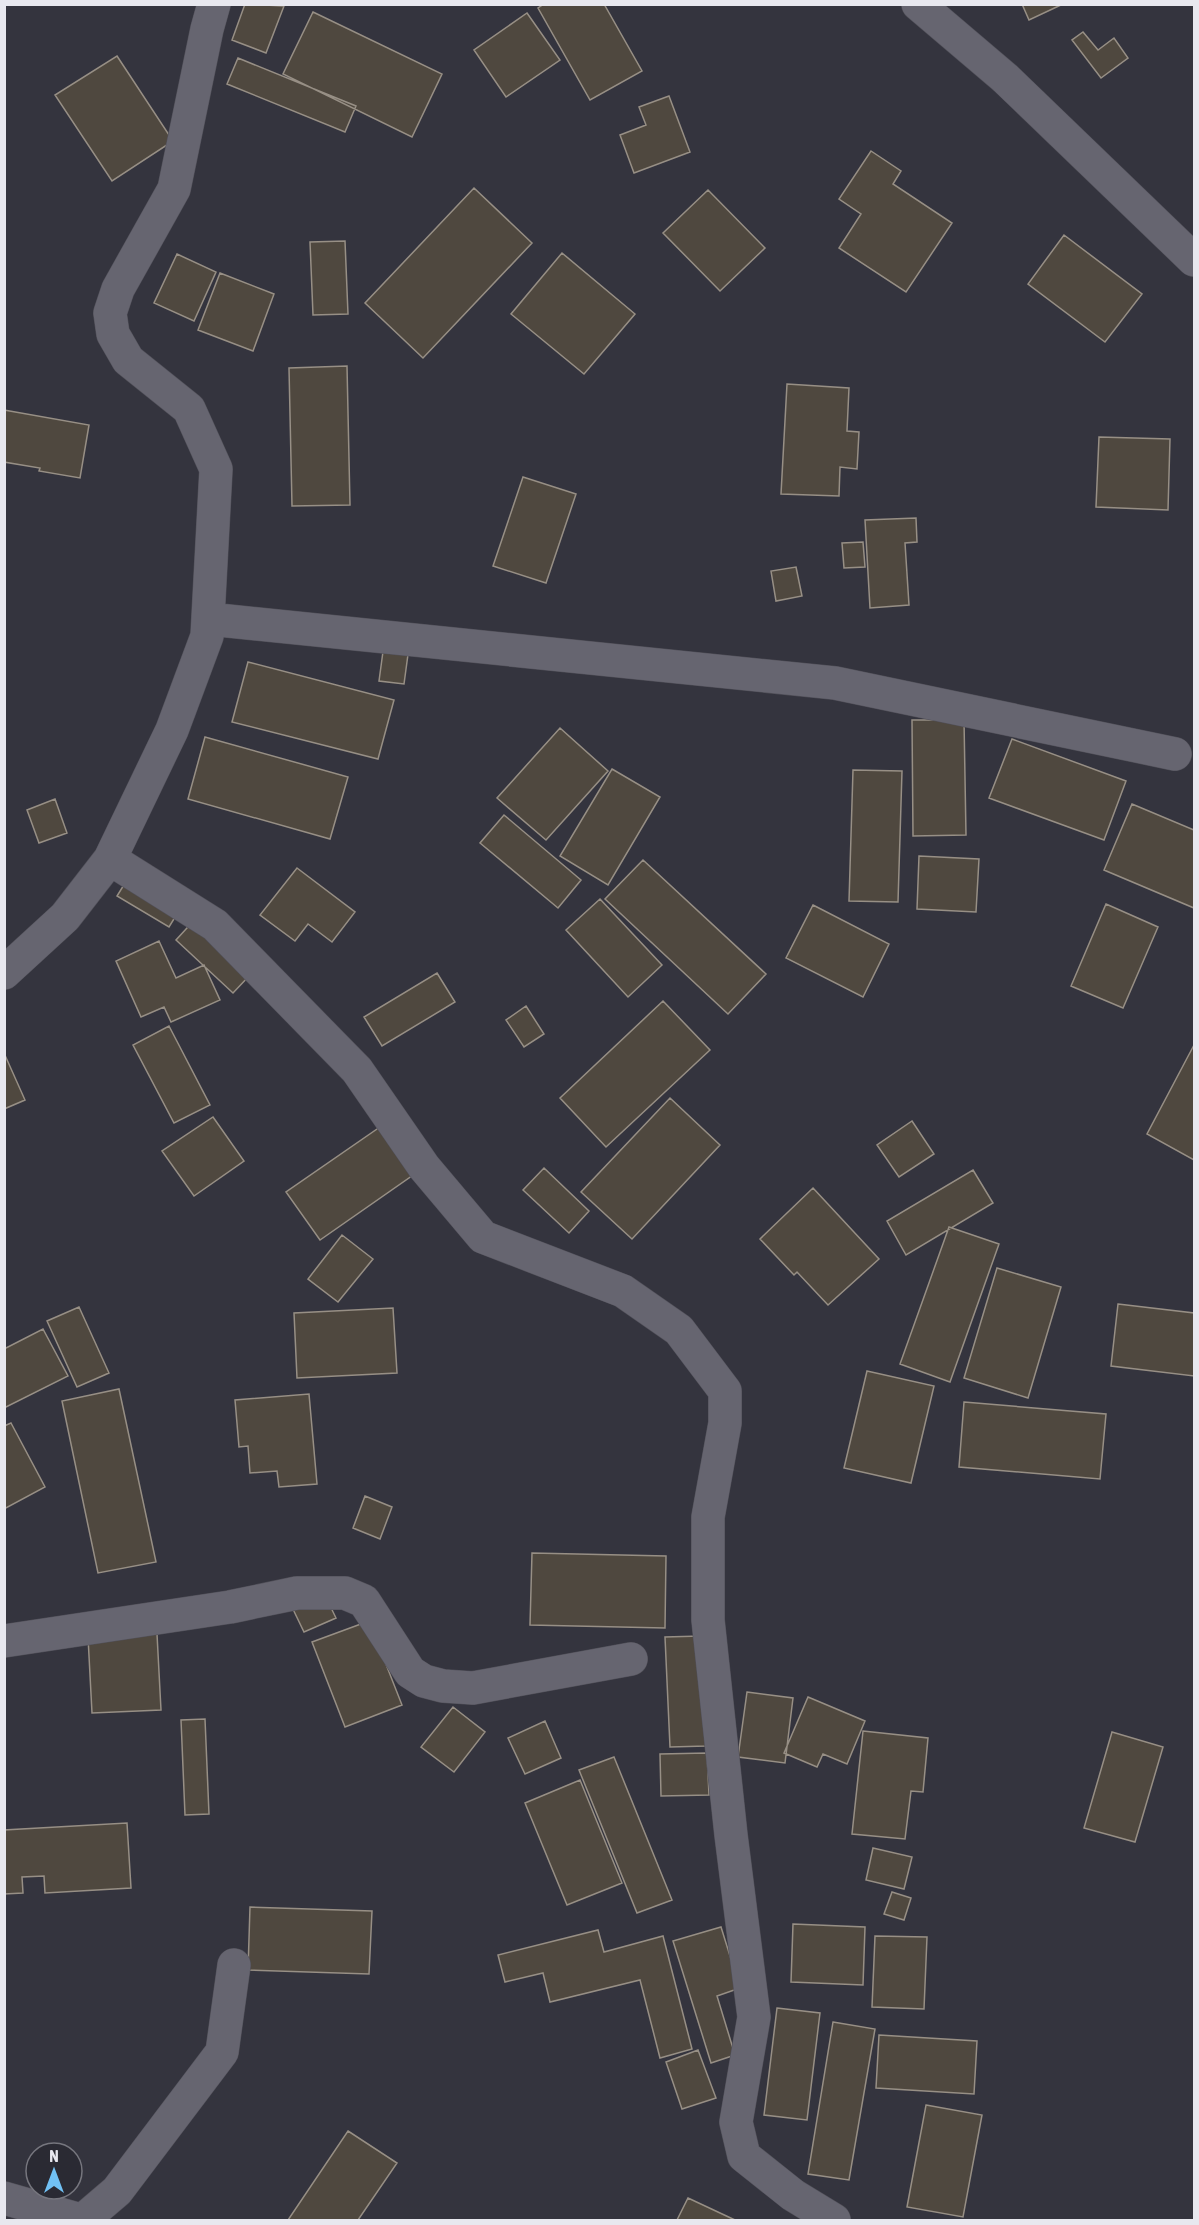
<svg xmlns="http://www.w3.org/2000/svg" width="1199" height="2225" viewBox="0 0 1199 2225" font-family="'Asap Condensed',sans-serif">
<rect width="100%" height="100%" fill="#34343e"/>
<path fill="#4f483f" stroke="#978f85" stroke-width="1.5" d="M245,4L284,6L266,53L232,40Z
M544,4H604L642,71L590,100L538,8Z
M1022,4H1063L1029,20Z
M313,12L442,74L412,137L283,74Z
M527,13L560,60L506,97L474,50Z
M1083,32L1098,50L1114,38L1128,58L1101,78L1072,40Z
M117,56L173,141L112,181L55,95Z
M238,58L356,106L345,132L227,84Z
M669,96L690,152L634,173L620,135L646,125L639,107Z
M871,151L901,171L893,184L952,223L906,292L839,248L861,214L839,199Z
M474,188L532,243L423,358L365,303Z
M708,190L765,248L720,291L663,233Z
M1064,235L1142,294L1105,342L1028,284Z
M345,241L348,314L313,315L310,242Z
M562,253L635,314L584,374L511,314Z
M177,254L216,272L194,321L154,303Z
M220,273L274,294L253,351L198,330Z
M347,366L350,505L292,506L289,368Z
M787,384L849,388L847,431L859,432L857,469L840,467L839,496L781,494Z
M4,410L89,425L80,478L39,471L40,468L4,462Z
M1099,437L1170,439L1168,510L1096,507Z
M523,477L576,494L546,583L493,566Z
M916,518L917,542L905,543L909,605L870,608L865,520Z
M863,542L865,567L844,568L842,543Z
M796,567L802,596L776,601L771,571Z
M384,644L409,647L404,684L379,681Z
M248,662L394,700L378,759L232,722Z
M912,720H964L966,835L913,836Z
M560,728L608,771L546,840L497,798Z
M205,737L348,777L330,839L188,799Z
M1012,739L1126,781L1104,840L989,798Z
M612,769L660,797L608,885L560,856Z
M853,770L902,771L898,902L849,901Z
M55,799L67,833L39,843L27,810Z
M1132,804L1194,830V908L1104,870Z
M504,815L581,880L558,908L480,843Z
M919,856L979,859L976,912L917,909Z
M643,860L766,974L728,1014L605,899Z
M138,862L190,893L169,927L117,896Z
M297,868L355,912L332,942L308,924L295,941L260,915Z
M600,899L662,965L628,997L566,930Z
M1106,904L1158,927L1123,1008L1071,986Z
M208,905L265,959L233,993L176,940Z
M813,905L889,944L863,997L786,958Z
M159,941L176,978L204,965L220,1000L171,1022L164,1007L141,1017L116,961Z
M437,973L455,1002L382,1046L364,1017Z
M663,1001L710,1050L606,1147L560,1098Z
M526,1006L544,1034L524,1047L506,1020Z
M169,1026L210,1105L174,1123L133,1045Z
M1194,1045V1160L1147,1134Z
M4,1053L25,1100L4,1109Z
M670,1098L720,1145L632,1239L581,1192Z
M213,1117L244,1161L194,1196L162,1151Z
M393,1118L426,1166L320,1240L286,1192Z
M912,1121L934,1154L899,1177L877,1145Z
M544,1168L589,1211L569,1233L523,1190Z
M973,1170L993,1203L906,1255L887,1221Z
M813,1188L879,1259L828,1305L797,1272L794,1275L760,1239Z
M949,1227L999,1244L950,1382L900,1364Z
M342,1235L373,1259L338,1302L308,1279Z
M997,1268L1061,1287L1028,1398L964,1378Z
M1118,1304L1194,1313V1376L1111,1366Z
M79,1307L109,1373L77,1387L47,1321Z
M393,1308L397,1373L297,1378L294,1313Z
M43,1329L68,1376L4,1408V1349Z
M867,1371L934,1386L911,1483L844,1468Z
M119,1389L156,1562L98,1573L62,1401Z
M309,1394L317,1484L279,1487L277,1471L250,1473L248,1446L239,1447L235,1400Z
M964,1402L1106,1414L1100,1479L959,1467Z
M11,1423L45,1487L4,1509V1426Z
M365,1496L392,1507L380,1539L353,1528Z
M532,1553L666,1556L665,1628L530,1625Z
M322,1589L336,1618L304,1632L290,1603Z
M369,1621L402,1705L345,1727L312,1642Z
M157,1634L161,1710L92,1713L88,1637Z
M701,1636L706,1746L670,1747L665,1637Z
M747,1692L793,1698L785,1763L738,1757Z
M808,1697L865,1721L847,1764L823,1754L817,1767L784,1753Z
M453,1707L485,1732L454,1772L421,1747Z
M205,1719L209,1814L185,1815L181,1720Z
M545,1721L561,1758L525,1774L508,1738Z
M863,1731L928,1738L923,1792L911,1791L905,1839L852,1834Z
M1112,1732L1163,1747L1135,1842L1084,1828Z
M707,1753L709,1795L661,1796L660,1754Z
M614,1757L672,1900L637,1913L579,1770Z
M580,1780L622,1883L567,1905L525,1803Z
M127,1823L131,1888L45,1893L44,1876L22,1877L23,1893L4,1894V1830Z
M873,1848L912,1857L904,1889L866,1880Z
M892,1892L911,1898L904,1920L884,1914Z
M250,1907L372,1911L369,1974L248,1970Z
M793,1924L865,1927L863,1985L791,1982Z
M721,1927L740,1988L717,1996L735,2055L711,2063L673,1941Z
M598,1930L604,1952L663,1936L692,2049L660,2058L640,1980L550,2002L543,1973L505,1982L498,1955Z
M875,1936L927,1937L924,2009L872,2007Z
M777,2008L820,2013L807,2120L764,2115Z
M833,2022L875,2029L849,2180L808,2174Z
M879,2035L977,2041L974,2094L876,2088Z
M698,2050L716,2098L682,2109L666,2062Z
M926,2105L982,2115L963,2217L907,2207Z
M348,2131L397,2163L358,2220H288Z
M688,2198L735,2220H677Z"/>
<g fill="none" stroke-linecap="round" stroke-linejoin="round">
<g stroke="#515059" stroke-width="34">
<path id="minor" d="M918,4L1005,78L1194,260
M209,619L835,683L1175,754
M110,859L215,925L357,1070L424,1167L483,1237L623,1291L679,1330L725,1391V1423L708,1517V1620L731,1835L754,2017L736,2122L744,2156L793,2195L834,2220
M4,973L65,917L110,859L172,730L207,636L216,469L189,409L128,360L113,334L110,313L118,289L174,189L207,29L214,4
M4,1641L230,1607L297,1593H345L364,1601L410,1672L424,1681L443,1686L473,1688L631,1659
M4,2198L81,2220
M83,2220L117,2191L222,2052L234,1965"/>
</g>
<use href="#minor" stroke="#666570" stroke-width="33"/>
</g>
<rect width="1199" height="2225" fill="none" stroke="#e8e8ef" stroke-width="12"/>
<g transform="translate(54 2171)"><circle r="28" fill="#2a2a33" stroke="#76767e" stroke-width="1.5"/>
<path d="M0-4.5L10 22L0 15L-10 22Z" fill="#71c1f4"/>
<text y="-9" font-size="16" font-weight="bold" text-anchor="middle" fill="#e8e8ef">N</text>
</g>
</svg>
